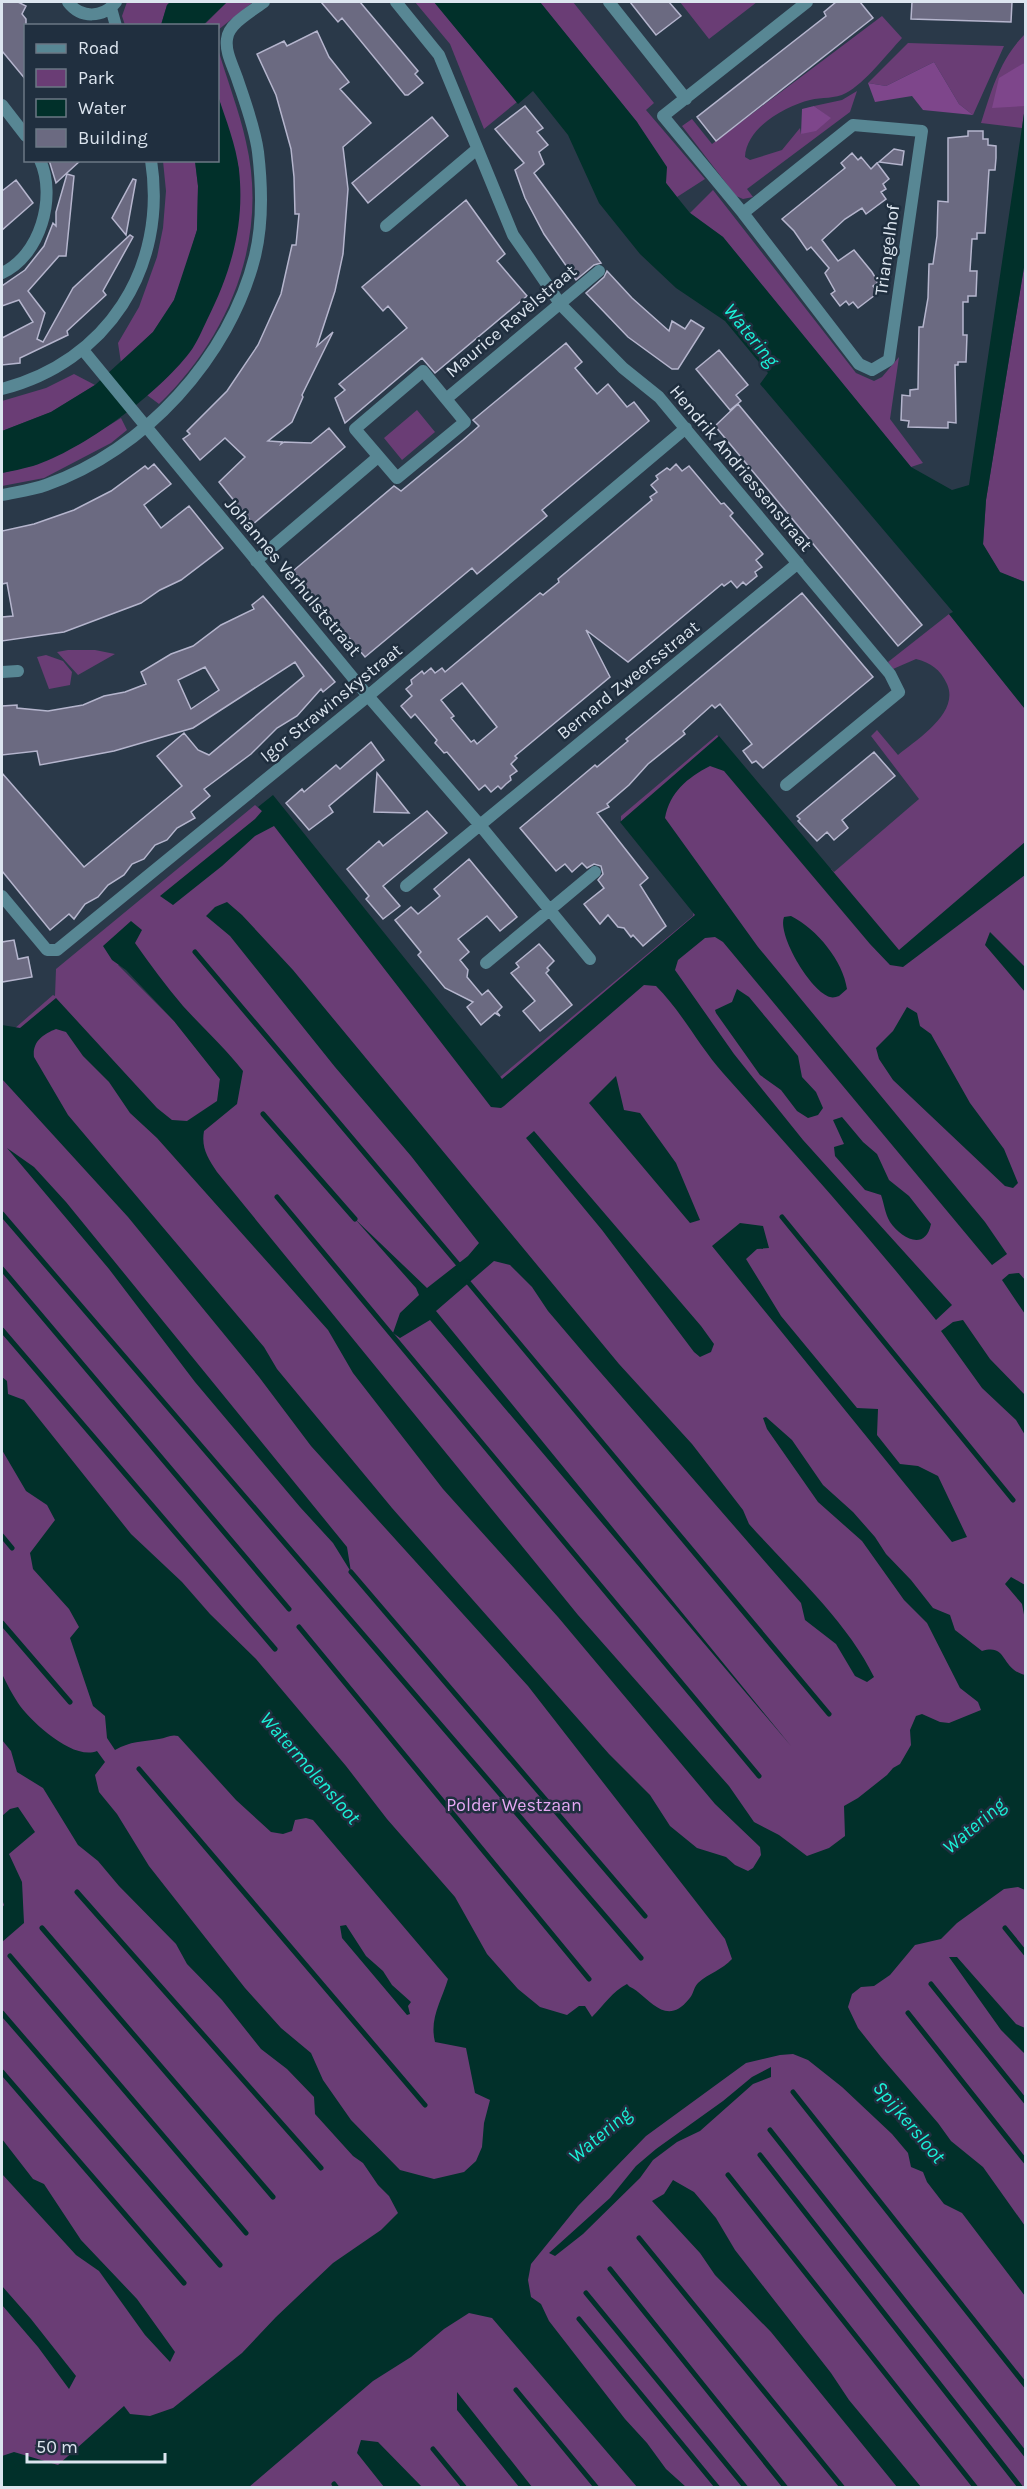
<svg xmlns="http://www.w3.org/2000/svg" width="1027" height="2489" viewBox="0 0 1027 2489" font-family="Karla,sans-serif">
<rect width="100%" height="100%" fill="#2a3949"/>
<path fill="#6a3d75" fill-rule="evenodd" d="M127,2H170L167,5L161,25H125L122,16Z
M227,2H253L218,30V26H203Z
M415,2H434L517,102L484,129L450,44Z
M540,2H573L654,103L646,110L705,179L677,197L666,183L637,122Z
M680,2H757L709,39Z
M882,16L902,38C887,54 865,83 846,93C835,99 822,97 810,100C785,106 746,128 745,157L750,160L782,150L800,128L801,134L830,118L814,106L842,100L857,91L850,112L747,189L753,197L743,199L736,196L682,126L692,119L712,144Z
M1025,34V65L1023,63L1025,106L1022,128L981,123C992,89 1000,59 1025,34Z
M908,43L1004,46L973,115L959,104L934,62L886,86L868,83Z
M218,49C227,80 239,110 246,142C269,239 229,337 159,404L147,395L169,375L239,169L218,96Z
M163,161H195L198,186L197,230L186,268L174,300L153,332L121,363L118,343L139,307L157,257L163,228L166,191Z
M713,190L856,373L874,381L882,377L899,357L890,419L923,463L911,467L723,237L690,213Z
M1025,261V582L1000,573L983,545L986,500Z
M74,374L95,385L51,412L2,431V401L46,388Z
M417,410L435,432L402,460L384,438Z
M121,418L127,430L111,443L44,478L2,486V473L34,465L79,444Z
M949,614L1025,709V2487H2V1027L14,1029L53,995L55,996L56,969L255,805L262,811L277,805L495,1076L500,1077L693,916L694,910L621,821V816L717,735L829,871L831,869L834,872L919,799L871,736L877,730L898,755C917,739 960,713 947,684C940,669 931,663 916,659L893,669L888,662ZM118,965L131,966L223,1077L218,1098L220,1079L174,1021Z
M68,650H95L115,654L78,675L57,652Z
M46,655L63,661L72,672L70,685L49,689L37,657Z"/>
<path fill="#7e468b" d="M934,62L959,104L973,115L923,110L912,96L875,102L868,83L886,86Z
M1024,63L1025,106L992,108L999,78Z
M814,106L831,118L816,131L801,134L802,109Z"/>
<path fill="#01302a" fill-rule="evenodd" d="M170,2H227L203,25H161L167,5Z
M434,2H540L637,122L667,167L666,183L677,197L690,213L723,237L911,467L952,490L969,485L1025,107V261L986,500L983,544L1000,572L1025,582V709L949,614L953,612L760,384L768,373L725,321L676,288L640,254L599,203L568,135L533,91L518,104Z
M218,96C226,120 236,145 239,170C245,225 231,272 207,320C202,330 197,343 190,352C158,394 83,450 33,466C22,469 12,471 2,473V431L51,412L95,385L153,332L174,300L197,230L198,186L195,161L218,160Z
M719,736L899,950L1025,842V875L903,967L890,965L870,944L724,771L710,766C687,778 670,792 665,818L758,947L985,1222L1007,1254L992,1265L723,942L715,937L705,938L678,960L675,970L734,1054L803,1140L952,1305L936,1320C868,1235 795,1154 723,1073C699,1046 682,1012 656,986L644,985L504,1106L501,1108L491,1107L274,826L255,836L222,866L173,905L160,896L255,819L262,811L258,807L273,795L502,1079L695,915L620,822Z
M227,902L242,915L293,970L619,1364L692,1444L743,1510L749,1524C791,1571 847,1621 874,1677L867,1682L855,1676L836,1644L805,1620L801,1603L588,1358L548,1311L532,1287L510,1265L494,1261L436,1311L791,1746L430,1320L400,1338L393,1333L400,1313L419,1295L416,1288L355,1219L427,1288L468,1256L479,1243L411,1156L335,1067L230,936L206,916L215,907Z
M791,916C817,929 843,961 847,989L839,996C836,997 833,998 830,997C811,992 777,935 784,917Z
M131,921L142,930L135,943C150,964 166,986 183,1006C203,1028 225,1048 243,1071L237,1104L204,1131C201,1148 208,1158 217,1172L578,1615L729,1786L754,1822L779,1835L807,1856L829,1848L845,1836L844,1806L858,1798L887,1775L893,1768L900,1764L911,1745L910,1730L916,1716L922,1714L940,1722L949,1723L981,1710L978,1702L960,1688L927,1623L904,1600L862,1541L818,1502L767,1429L763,1418L766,1417L792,1440L823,1485L853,1512L875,1537L886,1554L911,1580L933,1608L950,1615L955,1630L982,1651C1008,1643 1000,1669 1025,1675V1890L1018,1887L1004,1889L957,1923L941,1939L915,1945L890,1975L874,1986L861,1987L852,1994L848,2007L858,2028L881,2057L938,2123L951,2141L983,2167L1025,2226V2296L962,2213L944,2204L927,2182L923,2172L911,2167L908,2153L892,2134L842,2087L808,2060L793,2054L780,2055L746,2063L646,2136L578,2206L531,2264L528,2280L531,2297L541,2304L549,2321L625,2419L647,2443L666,2469L686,2487H637L492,2318L469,2313L444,2329L411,2357L373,2381L249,2487H2V2456L14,2452L58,2465L124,2406L130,2414L150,2416L173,2408L242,2353L276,2317L333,2263L381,2230L398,2213L389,2196L378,2185L363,2163L353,2156L315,2114L314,2097L287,2069L261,2049L222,2000L187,1964L176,1944L119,1886L98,1861L78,1845L43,1788L17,1772L11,1751L2,1740V1674C7,1684 12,1694 18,1703C30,1721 73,1761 97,1751L105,1762L95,1775L99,1792L117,1814L149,1866L245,1988L281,2028L311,2053L323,2080L351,2120L400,2170L434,2179L464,2172L476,2161L482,2147L484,2123L490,2100L475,2093L466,2048L435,2042C429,2018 442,2000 448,1979L313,1820L306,1818L295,1820L292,1831L283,1834L271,1832L236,1800L178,1736C171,1734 166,1738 159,1739C141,1742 131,1741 115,1750L107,1738L105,1716L93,1706L70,1638L79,1627L69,1609L33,1569L30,1553L55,1520L47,1505L26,1491L2,1450V1377L7,1381L8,1394L24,1400L131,1534L182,1582L210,1614L256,1659L346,1766L387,1819L455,1897L487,1954L518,1989L540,2007L567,2015L579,2006H585L592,2017C603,2006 613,1991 627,1984C630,1988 634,1988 638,1992C654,2005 669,2024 689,1999C694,1994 693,1988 698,1983C709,1973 722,1970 732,1959L725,1939L528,1686L311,1446L259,1377L128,1217L2,1079V1025L20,1028L56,998L157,1108L172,1120L187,1121L217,1101L220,1079L174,1021L126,970L112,960L103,946ZM56,1029L66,1032L83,1056L109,1082L130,1113L157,1138L328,1330L353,1373L443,1489L558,1617L715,1804L760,1847L761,1855L753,1868L748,1871L735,1865L726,1857L697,1848L670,1826L650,1795L609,1754L465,1591L392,1508L277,1369L264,1347L68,1115L34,1057C32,1042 43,1034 56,1029Z
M990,932L1025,967V992L985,945Z
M737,989L749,997L798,1056L802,1077L816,1092L823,1108L818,1115L808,1118L797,1111L781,1090L760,1075L716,1013L715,1010L732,1002Z
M907,1007L917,1013L920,1026L931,1034L970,1103L1004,1149L1018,1183L1013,1188L1005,1186L893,1080L879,1059L876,1048L893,1031Z
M616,1076L624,1110L640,1113L676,1163L700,1220L690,1223L589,1103Z
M842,1117L863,1142L877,1154L889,1180L909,1196L931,1224C925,1252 901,1238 890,1222C885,1214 884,1203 881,1195L865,1190L835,1156L834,1147L844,1144L833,1120Z
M534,1131L701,1326L714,1344L711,1352L700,1357L694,1352L602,1230L526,1138Z
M7,1148L34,1167L66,1202L347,1547L351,1572L333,1543L300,1507L195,1382L109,1269Z
M740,1223L763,1226L769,1248L757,1249L746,1259L781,1316L857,1408L878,1409L877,1435L900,1464L918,1466L938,1476L967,1537L952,1542L712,1246Z
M1019,1273L1025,1280V1314L1002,1280L1009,1274Z
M963,1320L990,1359L1025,1395V1435L1016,1420L982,1388L941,1331L953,1322Z
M1011,1577L1025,1585V1620L1022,1604L1005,1584Z
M18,1807L35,1832L9,1854L22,1882L24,1923L2,1942V1908L4,1905L2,1899V1816L10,1809Z
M346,1925L366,1956L383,1971L392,1985L411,2002L408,2006L410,2014L407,2015L342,1938L340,1926Z
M949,1957H957L1016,2024L1025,2028V2054L1001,2030Z
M771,2067V2077L753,2084L700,2131L677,2142L653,2160L640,2178L583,2234L555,2256L549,2253L610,2198L636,2166L656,2149L723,2101L752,2077Z
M2,2139L33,2179L44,2184L81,2240L137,2299L175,2352L170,2362L145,2335L99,2271L76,2255L2,2174Z
M673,2180L694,2192L716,2218L735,2250L831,2373L849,2400L921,2487H897L771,2332L715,2275L700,2253L652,2201L664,2194Z
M2,2286L31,2319L76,2376L69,2389L38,2347L2,2305Z
M457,2392L532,2487H519L457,2410Z
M361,2440L378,2442L422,2487H384L357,2453Z"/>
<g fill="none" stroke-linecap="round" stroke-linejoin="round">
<path stroke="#01302a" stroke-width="5" d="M195,952L458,1264
M263,1114L355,1219
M277,1197L759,1776
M2,1214L641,1958
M782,1217L1013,1500
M2,1269L289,1609
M468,1282L829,1714
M2,1330L275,1649
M2,1536L12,1548
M351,1572L645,1916
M2,1623L70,1702
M299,1627L589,1979
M139,1769L425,2105
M77,1892L321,2168
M42,1928L273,2197
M1005,1928L1026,1954
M10,1956L246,2233
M931,1984L1026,2102
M2,2013L220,2265
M908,2013L1026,2162
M2,2072L184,2283
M793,2092L1026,2386
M770,2130L1026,2455
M760,2155L1021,2488
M728,2175L976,2488
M639,2238L843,2488
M610,2269L786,2488
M586,2293L746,2488
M579,2319L718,2488
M516,2390L597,2488
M433,2449L465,2488
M334,2484L337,2488"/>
</g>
<path fill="#6b6a81" stroke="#b5b5cd" stroke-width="1.5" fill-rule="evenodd" d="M2,2H18L26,6L22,14L26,19V80L2,51Z
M321,2H360L418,71L415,74L423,83L408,95H405L342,18L338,22Z
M630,2H669L681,16L656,35Z
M836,2H860L873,18L716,141L697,117L826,16L824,12Z
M912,2H1012L1011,22L911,19Z
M317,31L329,57L349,82L340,89L371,123L343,147L348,189L343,254L335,291L317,346L333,332L302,395L303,397L292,422L268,441L282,442L281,444L284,442L311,443L329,428L345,447L253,524L219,482L245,457L225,438L200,460L183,439L190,434L187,431L227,391L258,345L281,294L292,245H296L299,214H295L294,177L291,149L276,95L257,54L284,41L287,46Z
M525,106L543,128L537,132L548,145L539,152L544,164L534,173L601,263L594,265L576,280L544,234L525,198L515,170L524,163L495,129Z
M432,117L448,136L368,203L352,183Z
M968,131H983V139H988V145L996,146V158L995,170H989L985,233H977V239H972L970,271H977L976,296H968V302H963V335H967L966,362H958V365H955L956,423L948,422V428L908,427L909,421L901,420L902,395L910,396V390L918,389L919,327H923L928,298L929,264H933L937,236L938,201L948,202V138L968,136Z
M894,149L904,151L902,165L879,162Z
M852,153L858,160L861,157L871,169L877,163L889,179L883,184L886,189L881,192L886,199L866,214L862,208L845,219L822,240L838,261L854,250L872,272L878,282L873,286L879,292L858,308L853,302L849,305L846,301L840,306L831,294L835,291L825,273L829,268L811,247L807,250L794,231L782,219L845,168L841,163Z
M49,160H81L56,183Z
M67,174L74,176L66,256H59L28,291L45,313L37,339L43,342L73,288L130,235L133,237L103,291L106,295L67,331L68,335L20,358V363L2,365V338L33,322L19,300L2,306V286L25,270L44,246L53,223L56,226V212Z
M133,179L136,180L126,235L112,218Z
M16,180L33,203L2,230V191Z
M466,200L505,254L497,261L527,296L435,373L422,358L345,423L335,398L345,390L339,384L407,328L388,306L383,311L362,287Z
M607,271L632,298L669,331L672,321L685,329L691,320L704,328L678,369H672L628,337L586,293L604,277Z
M566,343L582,362L575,368L597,394L608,384L627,407L634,402L649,421L542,510L547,516L477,574L472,568L365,657L293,571L394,486L401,491L463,440L479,426L473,420Z
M719,350L748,385L736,395L741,401L730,410L696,369Z
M738,404L922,625L898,646L715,426Z
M154,464L171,484L144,505L161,528L189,506L223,548L181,580L160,590L141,603L64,632L2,641V617L13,616L7,583L2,584V531L34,524L74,510L111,491L145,466L148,469Z
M676,464L682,471L689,466L721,504L724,503L733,513L730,516L763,554L756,560L762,567L755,572L757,576L746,585L743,582L737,588L731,581L724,586L722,584L628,662L586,630L610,677L515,756L517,758L511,764L517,771L510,776L511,780L506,784L501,789L498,786L491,792L485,785L479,790L447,752L444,753L435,743L437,740L415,714L411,718L401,706L412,696L406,689L412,684L411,680L422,671L424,674L431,668L435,673L442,668L445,672L535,597L540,593L543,595L559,582L558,579L652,500L650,497L657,492L651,485L658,479L656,476L667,468L670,470ZM462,683L497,727L477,744L474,740L471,742L451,718L454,716L441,700Z
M802,593L873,677L763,768L756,761L752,763L743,751L752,744L720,704L715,708L712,705L683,731L685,734L648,764L629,785L607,804L609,807L597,813L648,878L640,885L666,926L643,946L633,935L631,937L624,928L618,927L608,915L600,924L584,904L604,888L598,880L603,874L601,866L594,864L587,868L582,863L572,872L565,864L556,871L520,828L595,765L597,767L628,741L626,739Z
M263,596L335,682L323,692L321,689L297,716L277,728L251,754L204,789L210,796L191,812L195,818L177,828L167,840L155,845L144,859L132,864L124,875L108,885L98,897L85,904L74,919L69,914L50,930L2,871V773L84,867L182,786L157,756L184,733L198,750L209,755L304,676L295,662L193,728L114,751L40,765L37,751L2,755V706L17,705V708L48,711L83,705L104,696L125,692L146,684L141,672L171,654L193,646L221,625L254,609L252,605ZM205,667L219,690L191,709L178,680Z
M371,742L384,760L329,806L333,812L309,830L286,803L302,789L304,792L336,765L340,769Z
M874,752L895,776L842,820L848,828L834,840L827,832L817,841L798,821L800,819L797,816Z
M377,773L409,813L374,812Z
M427,811L447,833L383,886L400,906L383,919L366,899L369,896L347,869L379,841L383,846Z
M469,859L517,917L500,931L487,916L458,939L469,952L460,960L468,970L467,977L482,995L488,990L502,1007L497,1012L500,1016L495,1013L481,1025L467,1007L473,1002L445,988L418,955L421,952L395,920L411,907L418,914L440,896L434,889Z
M14,940L18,959L28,957L32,977L2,982V942Z
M539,944L554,961L547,968L549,970L546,973L572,1005L540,1031L523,1011L535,1001L511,973L519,967L516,963Z"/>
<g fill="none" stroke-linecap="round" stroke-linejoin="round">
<path stroke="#588794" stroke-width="12" d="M68,2C81,19 103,18 116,2
M396,2L439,55L513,235L529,258L561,305L623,368L659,397L890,674L899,692L786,785
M609,2L686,99
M111,8L116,26
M2,105L26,136
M743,213L853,125L922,131L889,360L872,370L859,364L743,213L663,116L807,2
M386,226L477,149
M2,273C40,256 57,197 40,160
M83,350L368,696L479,824L590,959
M2,389C107,362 168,268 151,160
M446,399L465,422L397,478L355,429L423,371L446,399L599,271
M2,495C16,492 32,490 46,485C144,451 230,357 255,256C263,223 262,186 258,152C255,128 245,102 237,78C233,66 225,52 227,39C228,24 252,11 264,2
M256,561L378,457
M2,672L18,671
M406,886L798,563
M2,896L47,950H57L368,696L686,428
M486,963L595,872"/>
</g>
<g text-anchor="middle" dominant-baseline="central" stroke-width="5" stroke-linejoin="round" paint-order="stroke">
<g font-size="18" fill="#dce5ef" stroke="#202f3f">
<text transform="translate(887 250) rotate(-82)">Triangelhof</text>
<text transform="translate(511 321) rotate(-40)">Maurice Ravèlstraat</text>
<text transform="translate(741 468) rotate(50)">Hendrik Andriessenstraat</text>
<text transform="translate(293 577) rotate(50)">Johannes Verhulststraat</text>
<text transform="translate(628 680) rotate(-39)">Bernard Zweersstraat</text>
<text transform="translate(331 703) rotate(-39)">Igor Strawinskystraat</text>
</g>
<g font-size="18" fill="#e6a8f4" stroke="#202f3f">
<text x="514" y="1805">Polder Westzaan</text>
</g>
<g font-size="20" font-style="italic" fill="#1af1d8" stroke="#202f3f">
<text transform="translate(751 335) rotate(51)">Watering</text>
<text transform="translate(310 1768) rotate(49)">Watermolensloot</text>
<text transform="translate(974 1826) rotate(-40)">Watering</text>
<text transform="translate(909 2122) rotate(50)">Spijkersloot</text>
<text transform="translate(600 2135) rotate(-40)">Watering</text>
</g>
</g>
<rect width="1027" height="2489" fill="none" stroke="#dce5ef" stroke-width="6"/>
<rect x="24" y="24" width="195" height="138" fill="#202f3f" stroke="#6b7885" stroke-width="1.5"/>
<rect x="36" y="44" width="30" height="9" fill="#588794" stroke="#6b7885" stroke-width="1.5"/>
<text x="78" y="54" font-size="18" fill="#dce5ef">Road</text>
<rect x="36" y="69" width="30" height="18" fill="#6a3d75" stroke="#6b7885" stroke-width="1.5"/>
<text x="78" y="84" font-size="18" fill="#dce5ef">Park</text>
<rect x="36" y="99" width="30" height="18" fill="#01302a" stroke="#6b7885" stroke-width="1.5"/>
<text x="78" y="114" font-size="18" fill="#dce5ef">Water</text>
<rect x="36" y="129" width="30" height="18" fill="#6b6a81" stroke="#6b7885" stroke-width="1.5"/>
<text x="78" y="144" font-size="18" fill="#dce5ef">Building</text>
<path d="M27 2453v9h138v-9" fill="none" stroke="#dce5ef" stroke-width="3"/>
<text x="36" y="2453" font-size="18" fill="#dce5ef" stroke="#202f3f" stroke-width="4.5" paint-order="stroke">50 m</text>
</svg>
